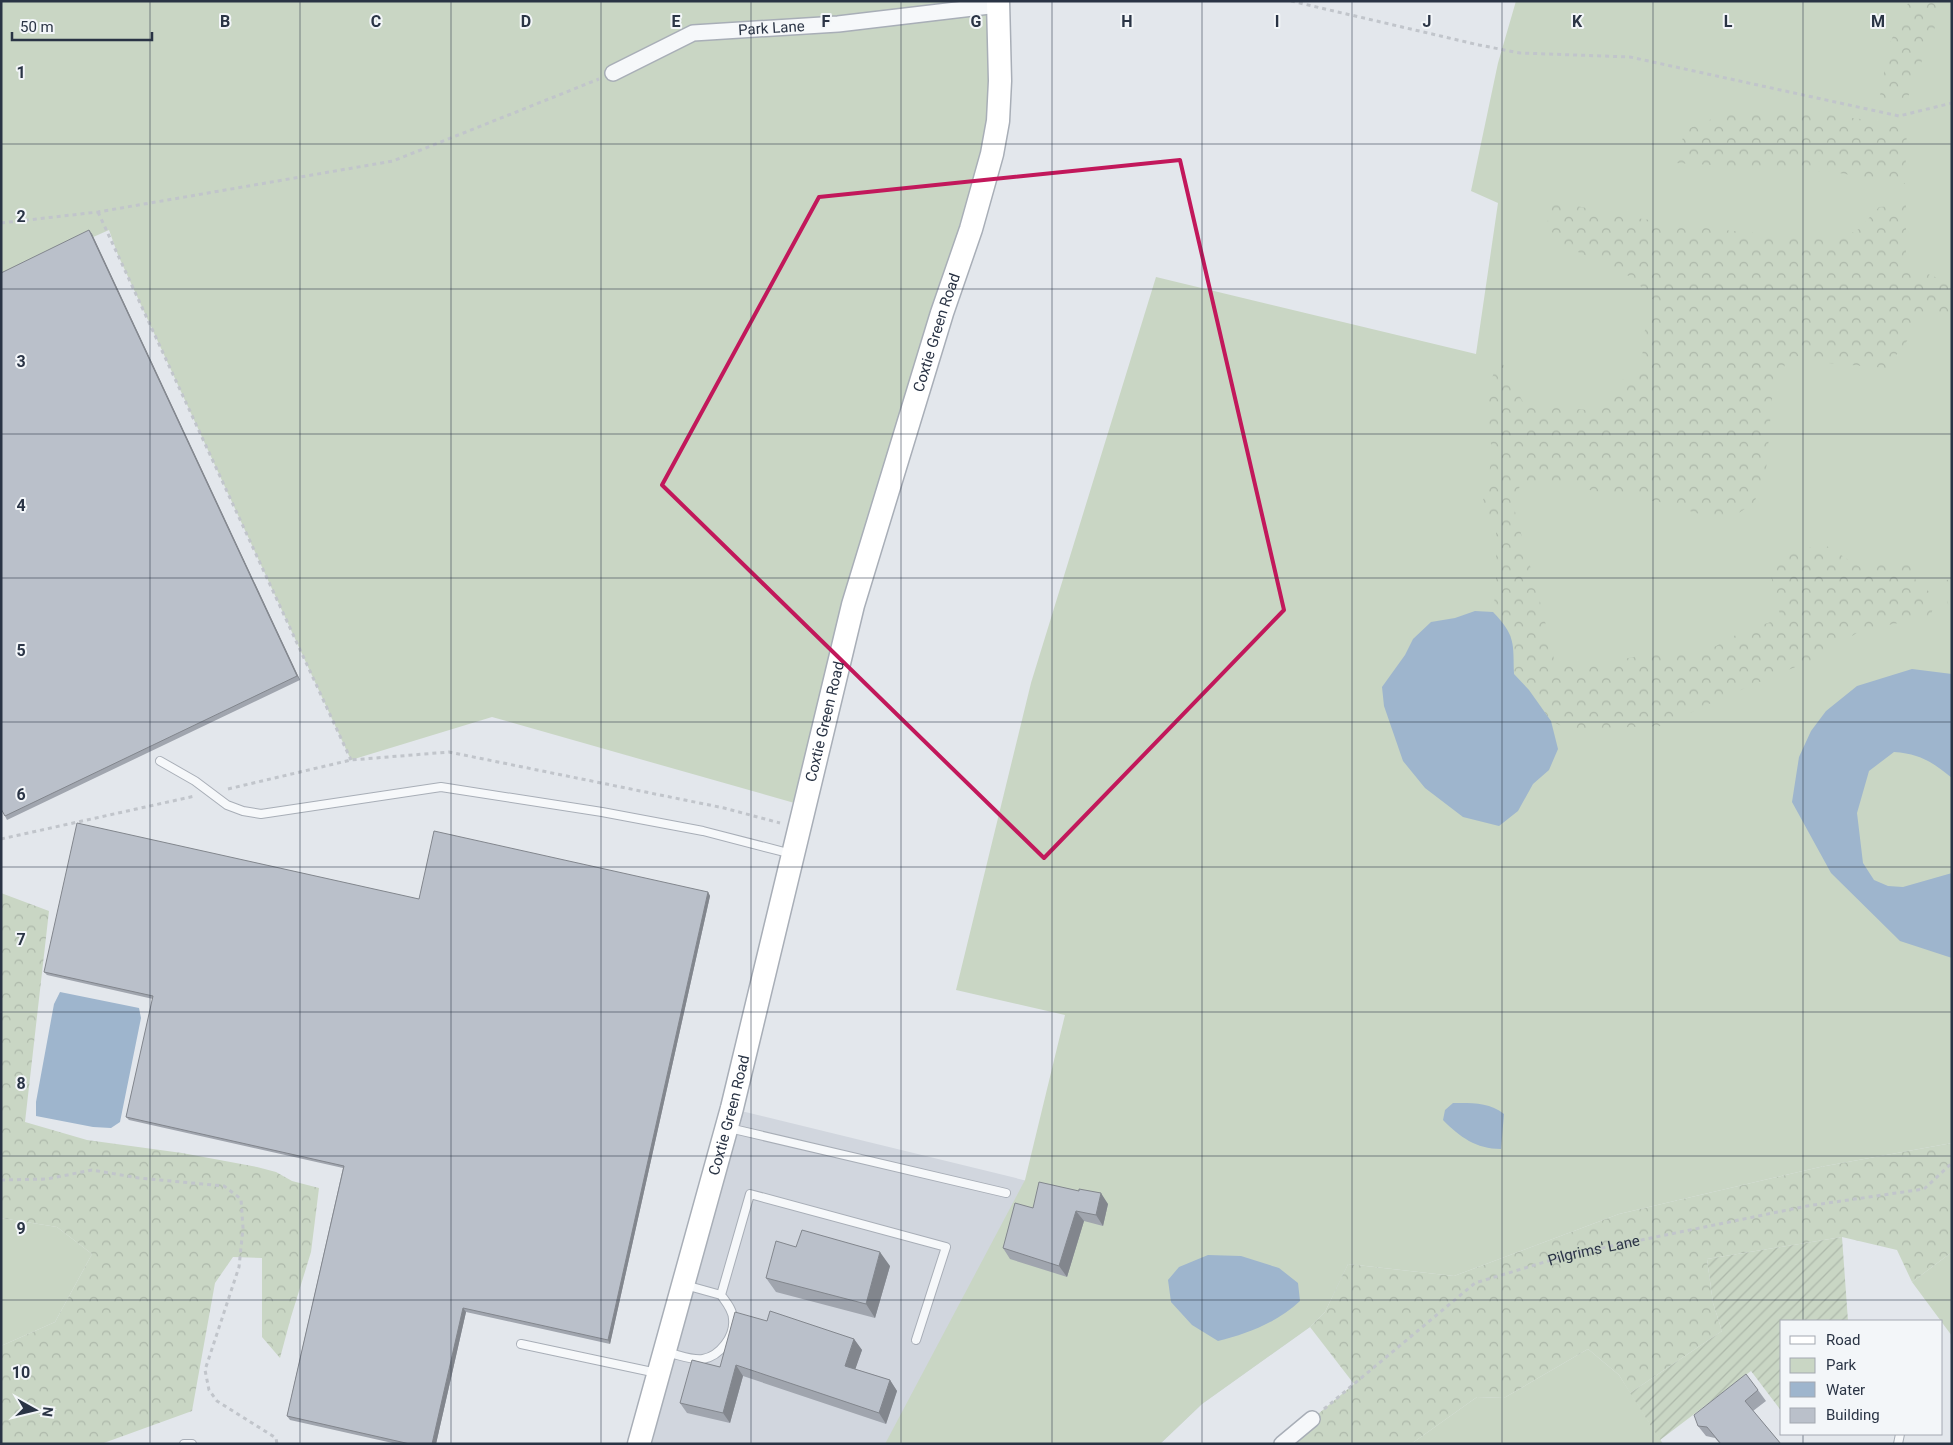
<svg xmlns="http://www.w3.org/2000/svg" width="1953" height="1445" viewBox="0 0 1953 1445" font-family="Roboto,sans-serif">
<defs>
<pattern id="forest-crowns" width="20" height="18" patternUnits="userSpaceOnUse" patternTransform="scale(1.25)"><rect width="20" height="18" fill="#c9d6c4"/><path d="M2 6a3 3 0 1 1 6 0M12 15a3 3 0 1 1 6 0" fill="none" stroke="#adb8aa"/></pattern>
<pattern id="garden-furrows" width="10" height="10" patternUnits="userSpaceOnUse" patternTransform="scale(1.25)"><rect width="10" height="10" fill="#c9d6c4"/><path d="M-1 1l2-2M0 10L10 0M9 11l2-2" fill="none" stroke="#adb8aa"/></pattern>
</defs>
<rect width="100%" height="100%" fill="#e3e7ec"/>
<path fill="#d1d6de" d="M737,1110L1339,1257L1348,1264L1336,1292L1310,1327L1202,1404L1160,1444H652Z"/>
<path fill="#c9d6c4" d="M1,1H999L1000,81L805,806L492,717L351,760L118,255L109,230L1,278Z
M1516,1H1952V1143L1820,1167L1619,1214L1454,1276L1348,1264L1325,1312L1310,1327L1202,1404L1160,1444H885L1025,1180L1065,1015L956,990L1031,683L1156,277L1476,354L1498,203L1471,191L1498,63Z
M1,1218L57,1227L92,1254L55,1322L1,1346Z
M1952,1252V1336L1912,1282Z
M1588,1349L1619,1375L1663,1444H1411L1477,1397L1504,1398Z"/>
<path fill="url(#forest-crowns)" d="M1909,1H1945L1906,102L1879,101L1889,45Z
M1814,113L1907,125L1905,184L1833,172L1676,163L1685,130L1724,114Z
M1553,201L1629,217L1713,229L1837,241L1859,229L1879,207L1906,205V265L1952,284V323L1924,314L1905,344L1886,368L1828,363L1799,356L1787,359L1772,399L1766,472L1754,503L1728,520L1699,514L1665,503L1594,491L1554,481H1521L1514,508L1542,609L1555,663L1587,666L1649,654L1705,652L1745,630L1781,619L1770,571L1797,550L1825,545L1868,572L1887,561H1909L1917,584L1935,595L1931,617L1861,630L1824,655L1724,697L1662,726L1568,729L1551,721L1529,690L1514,674C1513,643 1516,636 1493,612L1496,586V529L1483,501L1492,458L1487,393L1499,357L1524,404L1597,411L1608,403L1623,379L1643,367L1642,336L1658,305L1633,278L1559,243L1547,224Z
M1952,578V612L1949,613L1945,581Z
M1,893L49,911L25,1122L87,1140L182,1153L257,1167L276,1172L292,1181L319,1188L311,1252L291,1317L280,1358L262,1337V1258L233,1257L215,1283L192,1411L101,1444H1V1346L55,1322L92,1254L57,1227L1,1218Z
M1952,1143V1252L1912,1282L1897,1250L1842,1237L1707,1259L1713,1303L1722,1331L1630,1393L1619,1375L1588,1349L1504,1398L1477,1397L1411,1444H1282L1354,1384L1310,1327L1325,1312L1348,1264L1454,1276L1619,1214L1820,1167Z"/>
<path fill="url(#garden-furrows)" d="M1842,1237L1848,1321H1782V1412L1751,1371L1660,1440L1630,1393L1722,1331L1713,1303L1707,1259Z"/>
<path fill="#9eb5cd" d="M1475,611L1493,612C1516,636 1513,643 1514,674L1529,690L1551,721L1558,749L1549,770L1533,784L1518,811L1499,826L1463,817L1425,788L1403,761L1384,706L1382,687L1405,655L1413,639L1431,622L1455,618Z
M1912,669L1952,674V778C1932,762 1921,754 1894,752L1869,771L1857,813L1863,863L1874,880L1888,886L1903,887L1952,873V958L1900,941L1831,873L1792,802L1799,757L1811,731L1826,711L1857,686Z
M60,992L139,1008L141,1018L120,1122L111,1128L93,1127L36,1116V1102L54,1004Z
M1453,1103C1472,1103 1489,1102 1504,1114L1501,1149C1476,1149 1460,1137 1443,1120L1445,1110Z
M1208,1255L1241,1256L1279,1268L1298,1283L1300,1301C1278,1322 1247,1334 1218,1341L1192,1325L1171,1302L1168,1280L1179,1267Z"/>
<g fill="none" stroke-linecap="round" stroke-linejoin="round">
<g stroke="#a8aeb7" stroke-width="10">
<path id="lane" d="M160,761L195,781L227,805L243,811L261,814L441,787L602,812L703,831L792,854
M729,1128L1006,1193
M685,1285L721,1295L750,1194L946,1247L916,1340
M521,1344L657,1373
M665,1352C677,1354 692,1361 703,1359C720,1356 735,1336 733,1319C733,1310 726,1302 721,1295
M184,1444H192
M1898,1444L1900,1434"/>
</g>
<g stroke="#a8aeb7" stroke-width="18">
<g id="street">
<path id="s2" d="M613,73L693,33L838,24L998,5"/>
<path d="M1282,1444L1312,1419"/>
</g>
</g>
<g stroke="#a8aeb7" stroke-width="25">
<g id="secondary">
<path id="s3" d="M639,1444L732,1108L853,605L942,313L971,229L992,154L998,121L1000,81L998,1"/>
</g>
</g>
<g stroke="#c1c5cb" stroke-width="3" stroke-dasharray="4 4" stroke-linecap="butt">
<path d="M1291,1L1479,45L1520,53L1630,57L1899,116L1952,103"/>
<path d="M98,212L351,760"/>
<path d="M1,223L98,212L393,161L599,79"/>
<path d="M228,789L351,760L449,752L724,808L780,823"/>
<path d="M1,839L195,796"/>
<path d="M1,1180L47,1179L92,1170L139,1178L224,1186L241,1199L243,1228L239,1267L205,1370L209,1390L217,1401L276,1438L277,1444"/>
<path id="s1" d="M1324,1409L1475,1283L1568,1255L1807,1206L1924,1189L1952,1163"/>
</g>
<use href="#lane" stroke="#f6f8fa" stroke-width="8"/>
<use href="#street" stroke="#f6f8fa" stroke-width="15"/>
<use href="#secondary" stroke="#fff" stroke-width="22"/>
</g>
<path fill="#a0a5ae" d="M89,230L92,234L300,680L7,820L5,816Z
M708,892L710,896L610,1344L466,1312L436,1444H397L290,1420L287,1416L343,1168L129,1120L126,1117L153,999L47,975L44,972L419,899Z
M1079,1191L1108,1204L1103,1226L1084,1221L1067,1277L1010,1259L1003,1248L1033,1208Z
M796,1247L890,1266L875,1318L776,1292L766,1278Z
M767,1321L854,1339L862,1350L855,1369L890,1380L897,1391L886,1424L743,1376L730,1423L687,1413L680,1403L720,1367Z
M1758,1390L1766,1401L1753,1411L1781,1444H1720L1715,1438L1706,1436L1698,1426Z"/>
<path fill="#82868d" d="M89,230L92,234L300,680L297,676Z
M708,892L710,896L610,1344L608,1340Z
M1101,1193L1108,1204L1103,1226L1096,1215Z
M1076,1211L1084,1221L1067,1277L1059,1266Z
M880,1252L890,1266L875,1318L866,1304Z
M463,1308L466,1312L436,1444H432Z
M854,1339L862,1350L853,1376L845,1366Z
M736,1365L743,1376L730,1423L723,1413Z
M890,1380L897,1391L886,1424L879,1413Z"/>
<path fill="#bac0ca" stroke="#82868d" d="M89,230L297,676L5,816L1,809V273Z
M77,823L419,899L434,831L708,892L608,1340L463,1308L432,1444H410L287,1416L344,1166L126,1117L153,996L44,972Z
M1039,1182L1079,1191V1189L1101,1193L1096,1215L1076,1211L1059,1266L1003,1248L1015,1203L1033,1208Z
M802,1230L880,1252L866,1304L766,1278L776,1241L796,1247Z
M770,1311L854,1339L845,1366L890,1380L879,1413L736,1365L723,1413L680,1403L692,1360L720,1367L735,1312L767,1321Z
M1746,1374L1758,1390L1745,1401L1781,1444H1721L1707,1427L1698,1426L1694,1415Z"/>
<path fill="none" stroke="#c2185b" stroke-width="4" stroke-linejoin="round" d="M1180,160L1284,610L1044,858L662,485L819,197Z"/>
<path fill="none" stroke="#2a3445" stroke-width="1" stroke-opacity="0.55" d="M150,1V1444M300,1V1444M451,1V1444M601,1V1444M751,1V1444M901,1V1444M1052,1V1444M1202,1V1444M1352,1V1444M1502,1V1444M1653,1V1444M1803,1V1321M1,144H1952M1,289H1952M1,434H1952M1,578H1952M1,722H1952M1,867H1952M1,1012H1952M1,1156H1952M1,1300H1952M1803,1434V1444"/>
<g text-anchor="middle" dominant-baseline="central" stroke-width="4" stroke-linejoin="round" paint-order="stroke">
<g font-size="15" fill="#2a3445" stroke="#f3f6f9">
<text stroke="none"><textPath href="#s2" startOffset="168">Park Lane</textPath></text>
<text stroke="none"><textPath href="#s3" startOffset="1151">Coxtie Green Road</textPath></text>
<text stroke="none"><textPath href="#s3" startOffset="746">Coxtie Green Road</textPath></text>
<text stroke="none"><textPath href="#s3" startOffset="341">Coxtie Green Road</textPath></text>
<text stroke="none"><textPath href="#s1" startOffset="320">Pilgrims' Lane</textPath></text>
</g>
</g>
<g font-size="16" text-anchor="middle" font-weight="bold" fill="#2a3445" stroke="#f3f6f9" stroke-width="4" stroke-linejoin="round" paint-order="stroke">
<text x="225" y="27">B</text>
<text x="376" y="27">C</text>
<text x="526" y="27">D</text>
<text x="676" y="27">E</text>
<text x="826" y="27">F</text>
<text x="976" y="27">G</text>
<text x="1127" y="27">H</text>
<text x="1277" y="27">I</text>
<text x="1427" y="27">J</text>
<text x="1577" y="27">K</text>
<text x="1728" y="27">L</text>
<text x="1878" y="27">M</text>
<text x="21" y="78">1</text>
<text x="21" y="222">2</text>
<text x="21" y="367">3</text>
<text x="21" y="511">4</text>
<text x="21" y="656">5</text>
<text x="21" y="800">6</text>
<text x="21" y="945">7</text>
<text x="21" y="1089">8</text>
<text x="21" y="1234">9</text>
<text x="21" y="1378">10</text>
</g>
<rect width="1953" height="1445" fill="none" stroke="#2a3445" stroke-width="5"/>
<rect x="1780" y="1320" width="162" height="115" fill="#f3f6f9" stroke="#a3a8b1"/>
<rect x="1790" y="1336" width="25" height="8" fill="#ffffff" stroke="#a3a8b1"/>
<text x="1826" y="1345" font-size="15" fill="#2a3445">Road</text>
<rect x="1790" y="1358" width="25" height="15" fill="#c9d6c4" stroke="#a3a8b1"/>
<text x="1826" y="1370" font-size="15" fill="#2a3445">Park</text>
<rect x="1790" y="1382" width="25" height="15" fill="#9eb5cd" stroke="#a3a8b1"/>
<text x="1826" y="1395" font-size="15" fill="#2a3445">Water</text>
<rect x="1790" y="1408" width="25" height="15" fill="#bac0ca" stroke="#a3a8b1"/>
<text x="1826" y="1420" font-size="15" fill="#2a3445">Building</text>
<g transform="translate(35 1410) rotate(98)" stroke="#f3f6f9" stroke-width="4" paint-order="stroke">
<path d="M0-4L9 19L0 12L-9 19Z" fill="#2a3445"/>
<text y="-8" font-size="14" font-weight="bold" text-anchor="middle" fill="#2a3445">N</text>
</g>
<path d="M12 32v8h140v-8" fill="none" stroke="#2a3445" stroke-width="2.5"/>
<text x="20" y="32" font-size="15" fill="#2a3445" stroke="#f3f6f9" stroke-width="4" paint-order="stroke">50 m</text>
</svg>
